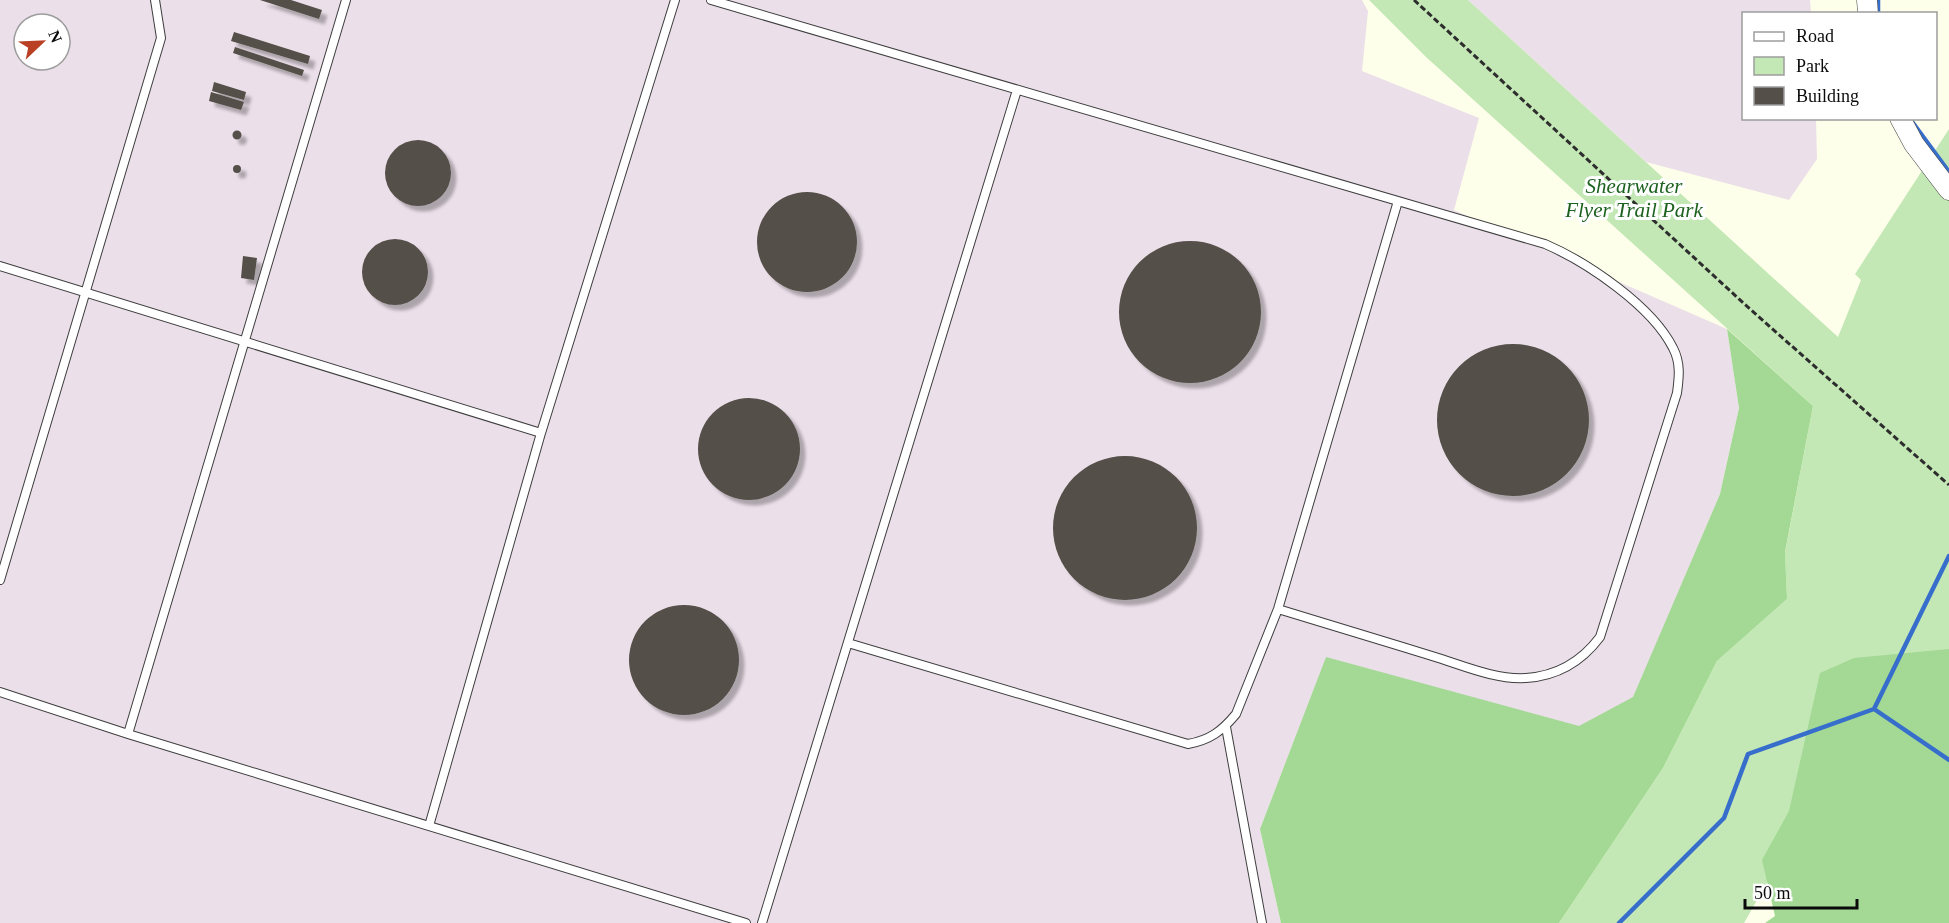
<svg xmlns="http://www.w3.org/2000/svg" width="1949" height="923" viewBox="0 0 1949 923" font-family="Georgia,serif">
<defs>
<filter id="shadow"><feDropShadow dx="5.5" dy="5.5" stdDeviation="1.5" flood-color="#0004"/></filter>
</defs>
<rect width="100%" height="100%" fill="#feffea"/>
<path fill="#ebdfe9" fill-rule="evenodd" d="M0,0H1362L1368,11L1362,71L1479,118L1454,210L1727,329L1739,408L1720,494L1633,698L1579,727L1326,658L1260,829L1281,923H0ZM24,24H60V60H24Z
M1468,0H1810L1811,13L1744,14V118L1816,119L1817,159L1789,200L1646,162Z"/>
<path fill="#c3e8b5" d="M1369,0H1468L1838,337L1861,280L1855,274L1949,129V660L1814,800L1744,923H1559L1663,768L1717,661L1787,599L1785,553L1813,406L1426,57Z"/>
<path fill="#a3d994" d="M1727,329L1813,406L1785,552L1787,599L1717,661L1663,768L1559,923H1281L1260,829L1326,657L1579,726L1633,697L1720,494L1739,408Z
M1949,649V923H1765L1775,916L1762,860L1789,811L1820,673L1854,658Z"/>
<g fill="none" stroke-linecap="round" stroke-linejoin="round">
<path stroke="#376ecc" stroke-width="4.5" d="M1878,0V14
M1913,123L1949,172
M1874,709L1949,760
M1619,923L1724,818L1748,754L1874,709L1949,556"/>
</g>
<path fill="#544f48" filter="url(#shadow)" d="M260,0H291L322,10L319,19Z
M234,32L310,56L308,64L231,41Z
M235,47L304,70L302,76L233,53Z
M214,82L246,92L244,100L212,91Z
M211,92L244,102L241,110L209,101Z
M232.5 135a4.5 4.5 0 1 1 9 0a4.5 4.5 0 1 1-9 0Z
M385 173a33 33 0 1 1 66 0a33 33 0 1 1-66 0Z
M233 169a4 4 0 1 1 8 0a4 4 0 1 1-8 0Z
M757 242a50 50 0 1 1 100 0a50 50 0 1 1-100 0Z
M362 272a33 33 0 1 1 66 0a33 33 0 1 1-66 0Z
M1119 312a71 71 0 1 1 142 0a71 71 0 1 1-142 0Z
M243,256L257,258L254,280L241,278Z
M1437 420a76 76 0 1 1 152 0a76 76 0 1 1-152 0Z
M698 449a51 51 0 1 1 102 0a51 51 0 1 1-102 0Z
M1053 528a72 72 0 1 1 144 0a72 72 0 1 1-144 0Z
M629 660a55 55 0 1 1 110 0a55 55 0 1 1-110 0Z"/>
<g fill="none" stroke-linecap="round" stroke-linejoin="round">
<g stroke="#3e3e3e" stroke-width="10">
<path id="service" d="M711,0L1545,244C1587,262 1652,306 1673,348C1681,363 1679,378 1677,393L1600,637C1582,661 1557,676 1526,678C1495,680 1462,665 1432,656C1381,640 1330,625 1278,609
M0,266L541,433
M0,580L161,38L155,0
M848,643L1188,744C1210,740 1222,731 1236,714L1278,609L1398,201
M0,692L128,734L746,923
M1226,727L1262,923
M128,734L346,0
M429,826L541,433L675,0
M762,923L1017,90"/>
</g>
<g stroke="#3e3e3e" stroke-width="21">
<path id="tertiary" d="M1867,0L1868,14
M1900,118L1914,144L1949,190"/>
</g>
<path stroke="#2d2d2d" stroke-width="3" stroke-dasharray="6 3" stroke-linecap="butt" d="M1414,0L1751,310L1949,485"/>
<use href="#service" stroke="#fff" stroke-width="8"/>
<use href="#tertiary" stroke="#fff" stroke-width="20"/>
</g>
<g text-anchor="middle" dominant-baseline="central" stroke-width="6" stroke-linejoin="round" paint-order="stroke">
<g font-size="21" font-style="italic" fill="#1d621e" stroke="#fff">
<text x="1634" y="186">Shearwater<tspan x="1634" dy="24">Flyer Trail Park</tspan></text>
</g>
</g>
<rect x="1742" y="12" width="195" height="108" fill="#ffffff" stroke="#9d9d9d" stroke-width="1.5"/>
<rect x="1754" y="32" width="30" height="9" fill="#ffffff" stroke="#9d9d9d" stroke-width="1.5"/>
<text x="1796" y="42" font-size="18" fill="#0b0b0b">Road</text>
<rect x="1754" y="57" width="30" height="18" fill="#c3e8b5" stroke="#9d9d9d" stroke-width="1.5"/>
<text x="1796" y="72" font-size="18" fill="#0b0b0b">Park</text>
<rect x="1754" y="87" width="30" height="18" fill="#544f48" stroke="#9d9d9d" stroke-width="1.5"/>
<text x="1796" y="102" font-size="18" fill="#0b0b0b">Building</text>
<g transform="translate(42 42) rotate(67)"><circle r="28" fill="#ffffff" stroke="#9d9d9d" stroke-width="1.5"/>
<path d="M0-4.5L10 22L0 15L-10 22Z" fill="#ba4025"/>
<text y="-9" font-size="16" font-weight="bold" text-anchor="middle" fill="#0b0b0b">N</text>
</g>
<path d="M1745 899v9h112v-9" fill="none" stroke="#0b0b0b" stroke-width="3"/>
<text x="1754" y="899" font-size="18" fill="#0b0b0b" stroke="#ffffff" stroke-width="4.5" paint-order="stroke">50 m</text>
</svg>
